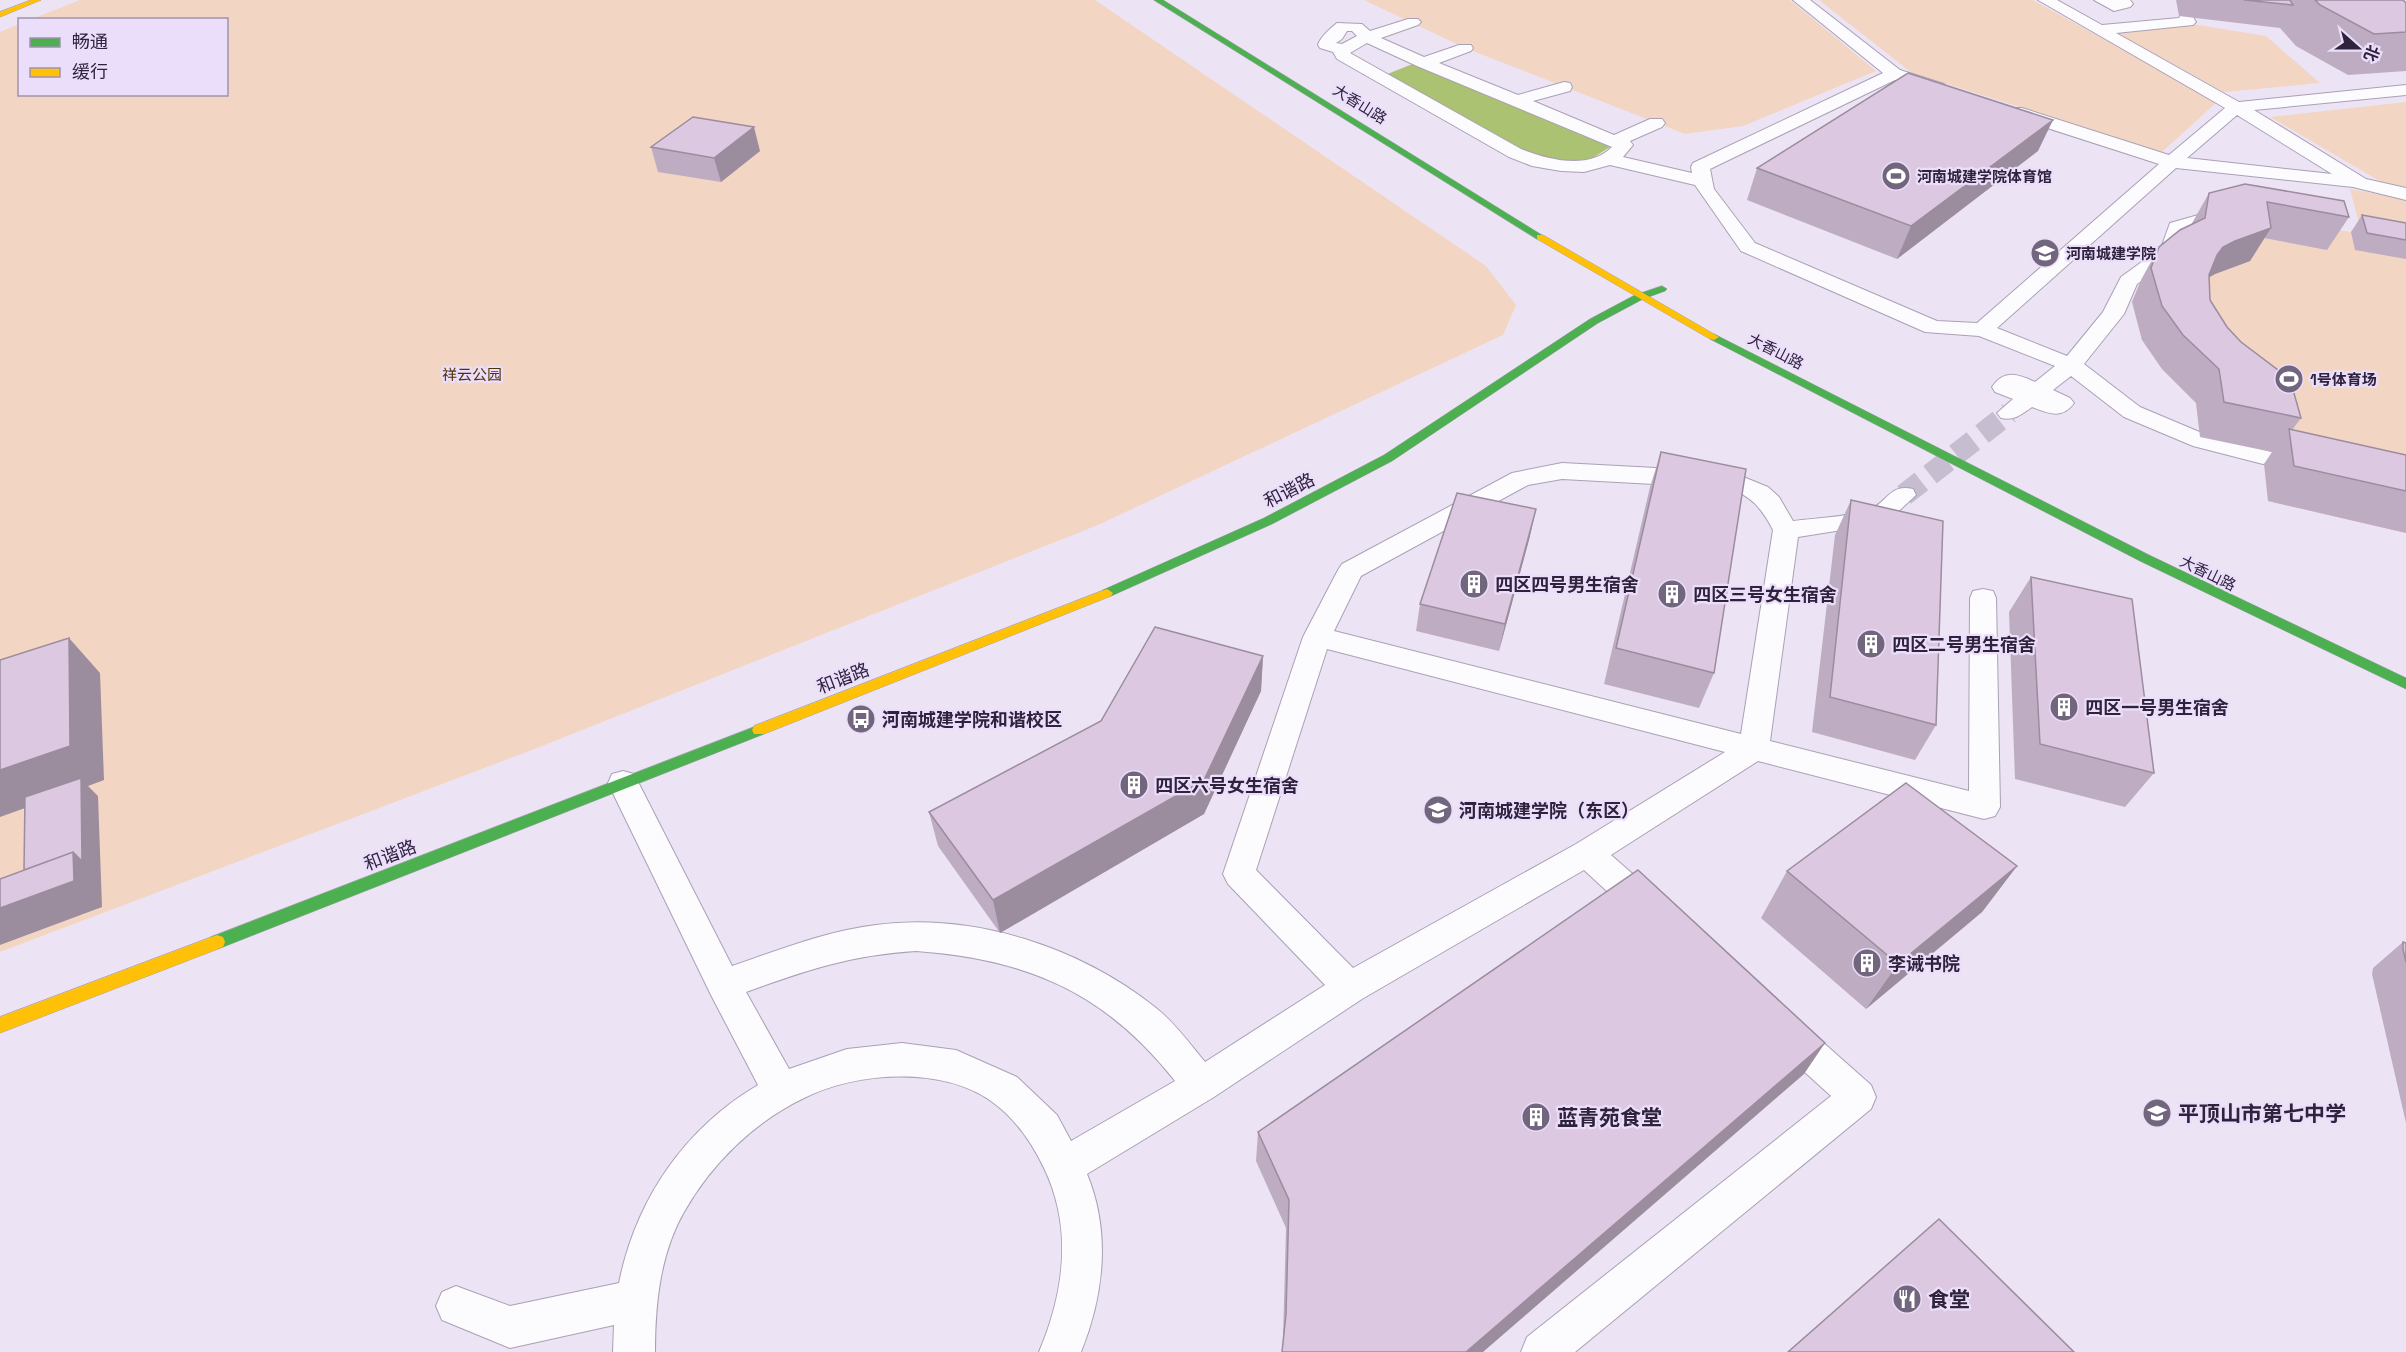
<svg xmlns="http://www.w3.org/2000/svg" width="2406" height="1352" viewBox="0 0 2406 1352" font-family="'Space Grotesk','Noto Sans SC',sans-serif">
<rect width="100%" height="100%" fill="#ece4f5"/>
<path fill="#f3d5c3" d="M80,0H1095L1486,266L1516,305L1503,335L1098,525L537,748L0,952V32L19,24L20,94H226V20L32,19Z
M1364,0H1790L1876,71L1743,126L1685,134L1465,48Z
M1819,0H2033L2217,102L2162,152L1912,73Z
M2192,24L2266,36L2320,83L2224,92L2117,33Z
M2406,102V187L2383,183L2270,117Z
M2350,189L2406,199V239L2361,231Z
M2327,228L2406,242V533L2268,501L2263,451L2200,437L2196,403L2162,369L2142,340L2132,302L2141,280L2186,251Z"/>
<path fill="#aac271" d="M1415,63L1613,145L1588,161L1571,162L1531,155L1385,75Z"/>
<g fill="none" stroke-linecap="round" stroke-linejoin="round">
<path stroke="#c6bdd0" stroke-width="22" stroke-dasharray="22 11" stroke-linecap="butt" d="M1904,495L2009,413"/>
<g stroke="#aaa0b4" stroke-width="2">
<path id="street" d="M1793,0H1810L1900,70L1944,84L1946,88L1938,93L1895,80L1710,169L1714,189L1755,243L1937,321L1977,323L2159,164L2010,116L2007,112L2010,108H2022L2169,155L2225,108L2038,0H2057L2102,25L2179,18L2181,14H2191L2196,22L2193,25L2116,33L2239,102L2406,85V95L2254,110L2366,179L2406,188V200L2353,187L2176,168L1997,328L2067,356L2103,312L2121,277L2161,248L2170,223L2230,206L2237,208L2240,212L2237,216L2186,231L2177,255L2137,284L2124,314L2084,364L2140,407L2209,436L2272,452L2275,457L2272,462L2263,464L2193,446L2124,417L2071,376L2053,390L2070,398L2074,403C2062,420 2048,413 2032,407C2021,415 2014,421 2001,418L1997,413L2013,399L1995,392L1992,387C2004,369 2018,374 2035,382L2055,366L1979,336L1925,332L1741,251L1695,185L1610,165L1584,172L1561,171L1532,166L1509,157L1337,59L1333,52L1320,48L1318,45C1320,37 1331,28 1337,23L1362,24L1370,31L1408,19H1418L1421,22L1418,25L1381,38L1424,57L1459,45H1471L1473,48L1471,51L1439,63L1518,95L1564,82L1570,83L1572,87L1570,91L1533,101L1614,135L1650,119H1662L1665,123L1662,127L1630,141L1633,145L1623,157L1692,173L1691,167L1693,163L1883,73ZM1347,31H1352L1357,36L1342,44L1336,43L1342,39ZM1367,43L1417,66L1612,147C1589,170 1549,160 1521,149L1350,53ZM2237,115L2332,174L2187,158Z
M2094,0H2130L2133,4L2130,7L2114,11Z
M1562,463L1731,472L1768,487L1779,497L1793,521C1815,518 1849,517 1868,510C1887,504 1889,483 1913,489L1916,495L1886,523L1798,537L1770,741L1969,791L1970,598L1973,591L1983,589L1993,591L1996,598L2000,807L1995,816L1984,819L1758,761L1611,855L1660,898L1665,908L1660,918L1648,922L1636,918L1584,870L1362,999L1214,1097L1087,1174C1111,1232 1104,1295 1081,1352H1039C1064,1293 1073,1228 1044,1168C1032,1143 1015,1118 991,1101C941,1066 857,1072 804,1098C754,1122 711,1164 684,1212C660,1254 655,1304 655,1352H613L614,1325L510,1348L442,1320L436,1306L442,1292L456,1286L510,1306L619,1283C636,1199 685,1128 758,1085L711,995L608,783L612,774L623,771L634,774L732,966C779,950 826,931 876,925C973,912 1080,947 1156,1008C1175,1023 1190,1044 1205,1062L1325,985L1228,884L1223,874L1303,637L1338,570L1342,564L1512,473ZM1562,479L1728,488C1752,496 1762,509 1773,530L1741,734L1334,631L1361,576L1528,485ZM1327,649L1725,752L1576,844L1353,968L1256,870ZM916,951C1027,959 1105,992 1175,1081L1071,1141L1057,1115L1017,1077L956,1050L902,1043L847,1049L789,1069L746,992C807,970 851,955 916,951Z
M1787,1017L1800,1022L1871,1085L1876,1097L1871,1109L1575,1352H1521L1527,1337L1831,1096L1774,1044L1769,1033L1774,1022Z"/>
</g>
<g stroke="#aaa0b4" stroke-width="1">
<path id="fast" d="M1154,0H1163L1545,237L1537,239Z
M1662,286L1667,289L1665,291L1643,299L1598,323L1392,461L1272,524L1111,596L1107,597L1101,593L1103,590L1264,518L1384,455L1590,319L1635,295Z
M1714,334L2149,555L2406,678V689L2140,561L1710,339L1709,337Z
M759,725L764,726L766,730L764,734L223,947L217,949L211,947L209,942L211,937Z"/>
</g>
<g stroke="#aaa0b4" stroke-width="1">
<path id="slow" d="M31,0H41L0,17V12Z
M1537,235H1543L1719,337L1714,340L1710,339L1537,239Z
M1107,589L1113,593L1111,596L764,734H754L752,730L754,726Z
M217,935L223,937L225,942L223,947L0,1033V1017Z"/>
</g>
<use href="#street" fill="#fcfbfe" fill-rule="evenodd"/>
<use href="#fast" fill="#4caf50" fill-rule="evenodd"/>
<use href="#slow" fill="#ffc107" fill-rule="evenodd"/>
</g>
<path fill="#beacc2" d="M2176,0H2403L2406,3V71L2348,75L2296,46L2280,28L2179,16Z
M651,147L760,151L721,182L658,172Z
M2038,151L1897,259L1747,200L1757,168Z
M2245,184L2349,217L2327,250L2264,238L2250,261L2215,274L2209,277L2210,300L2227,327L2301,418L2292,430L2406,455V533L2268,501L2264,464L2272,452L2200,437L2196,403L2162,369L2142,340L2132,302L2141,280L2159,247L2191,225L2209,193Z
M2362,215L2406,223V259L2355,250L2351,232Z
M1661,452L1714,673L1699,708L1604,684L1650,487Z
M1851,500L1936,725L1915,760L1812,732L1835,535Z
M1530,536L1499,651L1416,631L1420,604Z
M2031,577L2154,773L2125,807L2015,779L2009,612Z
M1263,656L1261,691L1204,814L1000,933L938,846L929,812Z
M2017,866L1982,912L1866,1009L1761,918L1787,871Z
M2403,942L2406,943V1123L2372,974L2373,968Z
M1804,1074L1283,1338L1286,1228L1256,1161L1258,1132Z"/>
<path fill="#9b8c9e" d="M2053,120L2038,151L1897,259L1911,226Z
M754,127L760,151L721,182L714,158Z
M2271,228L2250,261L2215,274L2203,281L2217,255L2223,247L2235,241Z
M1536,509L1530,536L1499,651L1505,624Z
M69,638L100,673L104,780L88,786L98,796L102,907L0,945V908L73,852L81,788L0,817V770Z
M1263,656L1261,691L1204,814L1000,933L993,900Z
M2017,866L1982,912L1866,1009L1898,964Z
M1825,1043L1804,1074L1483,1352H1466Z"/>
<path fill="#ddc8e2" stroke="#9b8c9e" stroke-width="1.5" d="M2244,0H2290L2293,5Z
M2315,0H2403L2406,3V32L2374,34L2320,5Z
M1908,73L2053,120L1911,226L1757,168Z
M693,117L754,127L714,158L651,147Z
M2245,184L2344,201L2349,217L2267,202L2271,228L2235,241L2223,247L2217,255L2209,275L2210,300L2227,327L2241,342L2290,379L2301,418L2224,402L2219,369L2183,335L2162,306L2151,268L2159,247L2180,230L2205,218L2209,193Z
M2362,215L2406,223V240L2367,233Z
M2289,429L2406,455V491L2294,466Z
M1661,452L1746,469L1714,673L1616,648Z
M1457,493L1536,509L1505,624L1420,604Z
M1851,500L1943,521L1936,725L1830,697Z
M2031,577L2132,599L2154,773L2040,744Z
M1155,627L1263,656L1204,780L993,900L929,812L1101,721Z
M69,638L70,746L0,770V660Z
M81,778L82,861L73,852L24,870L25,797Z
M1906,783L2017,866L1898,964L1787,871Z
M73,852L74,881L0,908V879Z
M1638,870L1825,1043L1466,1352H1282L1286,1314L1289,1200L1258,1132Z
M2403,942L2406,943V962L2403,949Z
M1939,1219L2074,1352H1788Z"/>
<defs>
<g id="stadium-disc" transform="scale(1.5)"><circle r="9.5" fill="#71667d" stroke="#ebdefb"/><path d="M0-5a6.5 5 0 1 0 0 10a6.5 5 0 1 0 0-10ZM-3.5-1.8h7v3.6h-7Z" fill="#fff"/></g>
<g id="university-disc" transform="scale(1.5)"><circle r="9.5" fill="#71667d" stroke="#ebdefb"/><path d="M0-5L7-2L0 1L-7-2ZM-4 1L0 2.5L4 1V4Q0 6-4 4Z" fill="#fff"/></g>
<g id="building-disc" transform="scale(1.5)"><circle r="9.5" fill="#71667d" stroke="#ebdefb"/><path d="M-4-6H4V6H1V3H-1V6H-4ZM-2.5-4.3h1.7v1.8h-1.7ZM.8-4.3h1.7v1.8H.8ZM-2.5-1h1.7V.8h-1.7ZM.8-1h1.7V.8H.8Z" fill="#fff"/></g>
<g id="bus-disc" transform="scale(1.5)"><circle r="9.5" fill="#71667d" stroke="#ebdefb"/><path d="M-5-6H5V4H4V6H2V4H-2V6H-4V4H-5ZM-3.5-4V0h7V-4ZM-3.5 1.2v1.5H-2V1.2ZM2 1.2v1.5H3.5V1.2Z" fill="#fff"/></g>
<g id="school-disc" transform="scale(1.5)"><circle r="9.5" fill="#71667d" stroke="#ebdefb"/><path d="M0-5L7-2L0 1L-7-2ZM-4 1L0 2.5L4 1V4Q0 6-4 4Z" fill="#fff"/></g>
<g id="restaurant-disc" transform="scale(1.5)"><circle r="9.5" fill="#71667d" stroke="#ebdefb"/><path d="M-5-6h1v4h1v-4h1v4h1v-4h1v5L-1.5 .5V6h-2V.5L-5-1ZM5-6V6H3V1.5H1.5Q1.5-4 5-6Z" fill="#fff"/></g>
</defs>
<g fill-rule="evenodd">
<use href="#stadium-disc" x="1896" y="176"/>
<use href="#university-disc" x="2045" y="253"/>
<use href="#stadium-disc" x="2289" y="379"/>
<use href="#building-disc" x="1474" y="584"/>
<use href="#building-disc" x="1672" y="594"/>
<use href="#building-disc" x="1871" y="644"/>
<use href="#building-disc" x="2064" y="707"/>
<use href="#bus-disc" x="861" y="719"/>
<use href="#building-disc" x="1134" y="785"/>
<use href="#university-disc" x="1438" y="810"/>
<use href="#building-disc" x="1867" y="963"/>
<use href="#school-disc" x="2157" y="1113"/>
<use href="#building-disc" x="1536" y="1117"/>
<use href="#restaurant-disc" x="1907" y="1299"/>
</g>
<g text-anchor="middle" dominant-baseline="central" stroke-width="4.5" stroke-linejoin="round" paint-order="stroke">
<g font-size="15" fill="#2f223d" stroke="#ebdefb">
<text transform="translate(1360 104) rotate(32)">大香山路</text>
<text transform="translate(1776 351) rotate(27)">大香山路</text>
<text transform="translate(2208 573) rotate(26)">大香山路</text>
</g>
<g font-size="15" font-weight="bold" fill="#2f223d" stroke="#ebdefb" text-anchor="start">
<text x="1917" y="176">河南城建学院体育馆</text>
<text x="2066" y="253">河南城建学院</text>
<text x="2310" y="379">1号体育场</text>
</g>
<g font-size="15" fill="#543106" stroke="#ebdefb">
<text x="472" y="374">祥云公园</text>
</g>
<g font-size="18" fill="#2f223d" stroke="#ebdefb">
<text transform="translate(1289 490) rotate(-27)">和谐路</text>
<text transform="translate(843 678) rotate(-21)">和谐路</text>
<text transform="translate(390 855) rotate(-21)">和谐路</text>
</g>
<g font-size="18" font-weight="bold" fill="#2f223d" stroke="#ebdefb" text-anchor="start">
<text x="1495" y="584">四区四号男生宿舍</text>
<text x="1693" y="594">四区三号女生宿舍</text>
<text x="1892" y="644">四区二号男生宿舍</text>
<text x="2085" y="707">四区一号男生宿舍</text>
<text x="882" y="719">河南城建学院和谐校区</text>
<text x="1155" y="785">四区六号女生宿舍</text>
<text x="1459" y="810">河南城建学院（东区）</text>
<text x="1888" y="963">李诫书院</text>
</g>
<g font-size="21" font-weight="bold" fill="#2f223d" stroke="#ebdefb" text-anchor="start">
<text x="2178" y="1113">平顶山市第七中学</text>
<text x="1557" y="1117">蓝青苑食堂</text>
<text x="1928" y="1299">食堂</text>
</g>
</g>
<rect x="18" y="18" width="210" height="78" fill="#ebdefb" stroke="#a093af" stroke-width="1.5"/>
<rect x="30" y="38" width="30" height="9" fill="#4caf50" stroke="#a093af" stroke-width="1.5"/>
<text x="72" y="48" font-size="18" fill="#2f223d">畅通</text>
<rect x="30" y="68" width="30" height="9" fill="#ffc107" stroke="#a093af" stroke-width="1.5"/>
<text x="72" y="78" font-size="18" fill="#2f223d">缓行</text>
<g transform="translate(2358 48) rotate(111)" stroke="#ebdefb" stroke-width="4.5" paint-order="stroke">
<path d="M0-4.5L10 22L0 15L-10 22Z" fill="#2f223d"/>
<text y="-9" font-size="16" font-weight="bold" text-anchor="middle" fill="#2f223d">北</text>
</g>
</svg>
